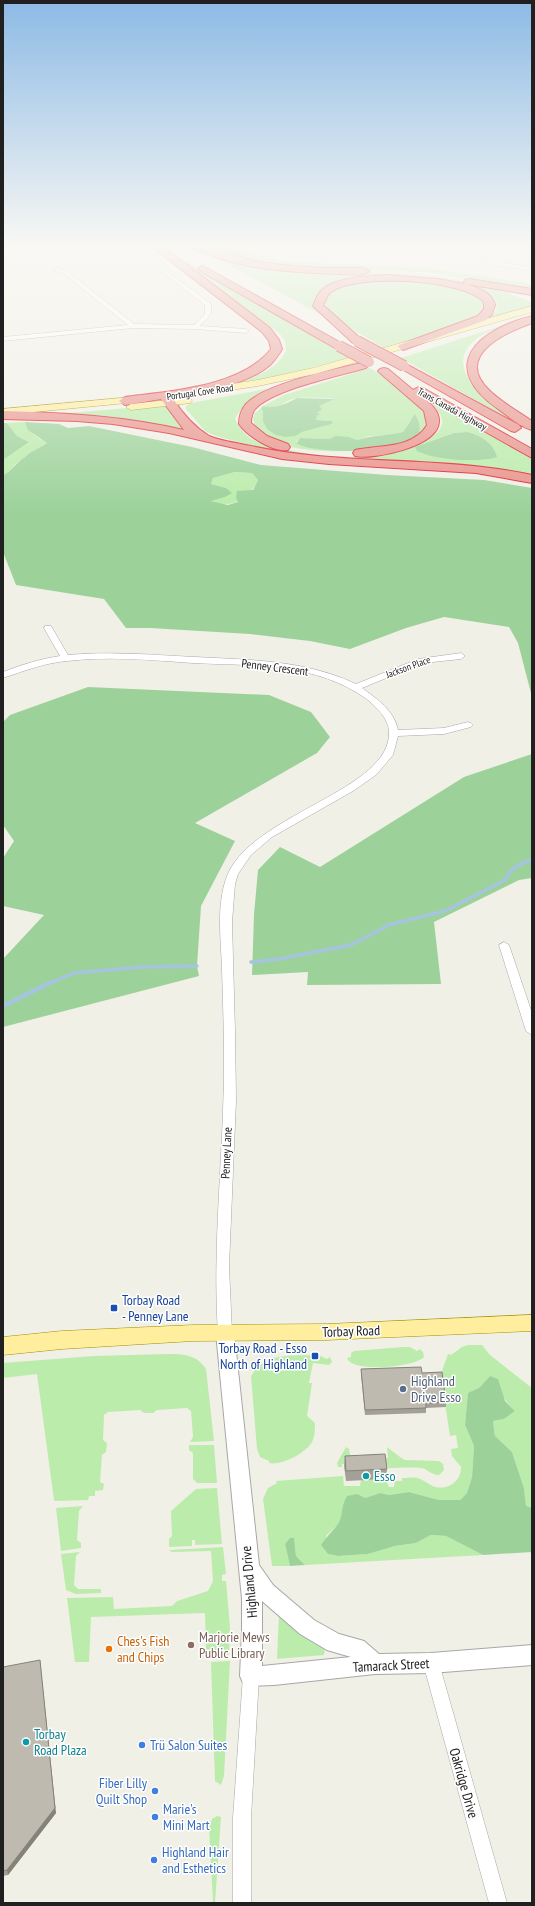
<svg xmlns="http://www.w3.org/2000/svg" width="535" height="1906" viewBox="0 0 535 1906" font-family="'PT Sans Narrow',sans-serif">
<rect width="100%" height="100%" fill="#f1f0e7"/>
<path fill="#bbecab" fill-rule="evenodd" d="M203,246H222L280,261L435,269L532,284V291L425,272L293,268L230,257Z
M210,255C239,264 282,270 312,272C347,274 382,271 416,274C455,277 495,287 531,302L532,307L485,320L496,311L497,302C494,299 492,296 488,293C461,275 401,272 369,277C353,280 336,288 320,293L315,299L313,305L320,314Z
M183,259L351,357L263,380L225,386C247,380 275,373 286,351L285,340L279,333L186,264Z
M388,279L465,287L487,302L485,312C456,331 417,338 383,347C367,337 328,319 324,300C340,282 366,281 388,279Z
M504,325C495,329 484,333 476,339C435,372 503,412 527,429L401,358Z
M370,368C381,375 421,401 427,411C430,417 429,422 427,429L409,441L361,450L402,442L411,419L403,432L391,435L369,436L357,440L349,437L330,439L300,438L297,441L296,444L302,446L350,451C325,452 275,451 258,430C255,427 254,422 253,418L255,413L261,408L263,412V421L302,432L332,424V421L316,420L319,406L333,398C322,398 310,397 298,398C284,399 281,411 263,406L284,395Z
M304,382C279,390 247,393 235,419C240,427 243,433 250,438C257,443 268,445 276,447C323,459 381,464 426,441C432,437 441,431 442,424C444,413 431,404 424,397L532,458V475L469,466L356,460L273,451L216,436L205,431L186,409V406L191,403ZM467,432L452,459L438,456L416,447L454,433Z
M162,405H168L193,434C144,422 98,416 48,415Z
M25,422C30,434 37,437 47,443C37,449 27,455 17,463C12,467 10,472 3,475V460L29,442L17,436L7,423Z
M235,472L252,473L258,480C249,498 231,511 211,500L225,497L226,488L211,484L213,478Z
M468,1345H482L490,1355L532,1388V1508L526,1507L524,1488L512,1452L495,1436L493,1421L504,1419L515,1411C504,1401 499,1388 490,1376L479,1388L468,1394L465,1425L474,1446L472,1477L467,1493L460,1500H439L409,1492L389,1495L380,1493L365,1498L326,1536L328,1554L338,1556L368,1554L395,1546L416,1543L431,1535L446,1536L483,1555L305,1565L296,1556L294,1539L285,1544L290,1566H272L263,1499L268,1488L277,1483L276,1481L343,1476L344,1486H360L361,1480L386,1479L389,1487H394L395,1481H402V1478C407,1478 414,1477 418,1478C424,1480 429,1485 435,1487C449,1490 461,1481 461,1467L452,1456L451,1449L458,1448L456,1435L450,1436L441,1378L442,1371L448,1354L451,1355L462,1347Z
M403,1347H410L417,1351L420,1349L423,1352L424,1357C415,1367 367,1370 354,1364C350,1363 349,1361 347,1358L351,1357V1353L354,1351Z
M166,1354C183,1354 196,1354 206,1369L214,1441L190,1442L193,1437L191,1411L187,1408L157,1410L153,1413H144L140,1410L108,1412L104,1415L103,1440L107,1443L106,1452L102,1455L100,1482L104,1484L103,1490L95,1491V1496H89L88,1500L55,1501L54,1500L37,1374L3,1378V1363L94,1356Z
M313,1355L314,1357H318V1355L327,1359L330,1357L332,1362L329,1365L313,1363L309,1383H312L307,1416L315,1423C315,1429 315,1436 312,1442C306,1453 281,1466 269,1463V1461L260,1457L257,1449L251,1376C265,1353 288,1356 313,1355Z
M189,1445H214L217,1483H197L193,1479V1453L189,1450Z
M346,1447L349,1449L351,1459L388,1458L387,1447L400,1457L405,1460L439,1461L443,1464L444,1470L439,1475C431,1475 428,1469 421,1468C410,1467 398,1468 388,1468L387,1464L384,1462L342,1464V1467H338L337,1463Z
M217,1488L222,1544L195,1545V1540H192V1546L169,1547V1539L172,1536L171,1511L196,1489Z
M83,1506L79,1511L77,1540L81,1543V1548L61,1551L56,1508Z
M223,1547L226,1574L222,1575V1581H226L230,1627L229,1655L206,1656L205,1613L91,1617L89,1662H75L67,1598L113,1597L114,1609L172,1606L177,1601L208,1591L213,1581L211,1551L172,1552L169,1550Z
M80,1552L76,1556L74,1585L78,1589H101V1593L76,1594L66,1590L61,1554Z
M279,1614L291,1626L325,1648L324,1655L277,1659Z
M230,1661L224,1776L221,1785L215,1781L211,1662Z
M217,1816L221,1817L215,1903H213L209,1827L212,1819Z"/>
<path fill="#9cd29a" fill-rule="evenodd" d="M297,398L334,399L319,406L322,409L317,413L320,414L317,416L316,420L332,421V424L302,432L295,436L285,437L276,435L267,429L263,421V412L261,408L263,406C276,409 285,404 297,398Z
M415,414C418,420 422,428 418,434C412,443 362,451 351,451C333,451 312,450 296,444L300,438L330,439L335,436L349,437L357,440C372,435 387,436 403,432Z
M25,422L59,424L68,428L89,426L192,447L261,465L387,475L484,480L532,488V697L518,643L509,627L444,617L406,628L350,649L310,641L250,634L150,628H126L104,599L16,585L3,552V475C11,472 17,462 25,457C31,451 40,448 47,443L28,430ZM235,472L252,473L258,480L253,490L237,491L236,498L238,502L228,505L211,501L225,497L232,493L226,488L211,484L213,478Z
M3,423H7L17,436L29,442L3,460Z
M467,432C481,436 493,442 497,457C477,463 435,460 417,451L415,447L454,433Z
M88,687L269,695L311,712L330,737L317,753L195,823L235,841L201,906L197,966L199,976L3,1027V959L44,915L3,906V858L14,841L3,825V722L10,715Z
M532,754V878L519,880L434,922L441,984L307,985L308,972L252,975L254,914L258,870L280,847L320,867L464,777Z
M490,1376L498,1379L505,1401L515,1411L504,1419L493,1421L495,1436L512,1452L524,1488L526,1506L532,1508V1552L483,1555L446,1536L431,1535L416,1543L395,1546L368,1554L338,1556L328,1554L321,1545C326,1537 332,1532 338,1524C343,1517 341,1505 347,1496L357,1494L365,1498L380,1493L389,1495L409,1492L439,1500H460L467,1493L472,1477L474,1446L465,1425L468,1393L479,1388Z
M290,1538H294L296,1556L305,1565L290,1566L285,1544Z"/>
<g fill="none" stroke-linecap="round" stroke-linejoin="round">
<path stroke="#a6c4e0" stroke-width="3.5" d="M251,962L279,959L351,945L389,925L445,911L505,880C510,868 520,863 532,860
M50,983L74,973L140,967L197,966"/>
<path stroke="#a6c4e0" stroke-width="4.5" d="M3,1006L52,982"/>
<g stroke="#a7a7a7" stroke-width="1">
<path id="minor" d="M20,246H33L3,252V248Z
M280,246L329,249L436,252L466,251L499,246L473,253L488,261L532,267V271L485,263L467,254L436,255L329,252L294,250Z
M56,268L67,271L134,324L194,325L205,314V305L158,269L163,268L211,304V314L200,326L246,329L249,331L246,333L195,329L133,328L3,341V337L128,325L63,273L54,271Z
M45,626H51L68,655C111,651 152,655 195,657C251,660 305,660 356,684L418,659L461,653L465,656L461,659L423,663L362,688C377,699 394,710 398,730L444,728L468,722L471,723L473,725L471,727L444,734L398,736L393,755L376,775L353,791L272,837L251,855L238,874L235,884L232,922L235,1032L236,1100L229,1266L232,1333L230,1337L225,1338L220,1337L218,1333C212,1243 224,1153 224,1063C224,1032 223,1001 222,969C221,940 216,905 227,876C252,813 392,791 389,731C388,718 377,708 368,700C316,662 254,666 193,663C151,660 109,656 67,661C44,663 24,671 3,678V672C21,665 40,659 60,656L44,628Z
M504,942L509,945L532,1013V1035L526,1031L499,945Z
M431,1655L437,1658L439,1663L507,1903H489L423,1663L425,1658Z
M251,1668L257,1670L259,1676L251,1818V1903H233V1818L243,1676L245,1670Z"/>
</g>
<g stroke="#a7a7a7" stroke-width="2">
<path id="tertiary" d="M225,1326L231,1328L234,1333L259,1565L273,1585L314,1620L339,1634L364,1641L379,1654L431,1653L532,1645V1665L431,1673L375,1674L274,1685L251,1686L243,1683L240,1676L242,1631V1599L216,1333L219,1328ZM262,1601L300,1634L327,1650L351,1657L262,1666Z"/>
</g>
<g stroke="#9d9100" stroke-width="1">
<path id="primary" d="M532,306V312L315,374L258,386L179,398L174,395L179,392L258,380L313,368Z
M143,396L147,397L148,399L147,401L3,415V409Z
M187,398L191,399L192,401L191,403L131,410L126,407L131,404Z
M532,1315V1331L327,1340L193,1341L62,1349L3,1355V1337L62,1331L193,1325L327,1324Z"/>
</g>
<g stroke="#e22132" stroke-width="2">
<path id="motorway" d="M151,246H162L270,328L279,340L282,349C279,354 275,360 271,364C249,385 201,392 172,397C182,413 193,426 209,436C217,440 241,444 251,446C343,466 439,455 532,475V483L476,473L329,464L282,459L169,433L113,424L77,421L3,419V411C65,413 124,416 184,430L161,399L125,405L119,401L125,397C171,391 241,387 271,349L269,341L262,332Z
M190,246C211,245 235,257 256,261C291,268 328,268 364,268L369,271C364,277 347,274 339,274C295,273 249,270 207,254C201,252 194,250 190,246Z
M203,266L343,344L344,346L339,349L335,348L200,271L198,269L200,267Z
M387,275L439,279L465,284L464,282L465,280L469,279L532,289V295L466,284C478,288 492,292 495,305L492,314L486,320L403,350L398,347L399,345L478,316L484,309V302C464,279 350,272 329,294C326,297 325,302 323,305L361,339L362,341L357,344L353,343L313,306C315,302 317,295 320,292C332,277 369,276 387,275Z
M532,316V323C504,333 454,356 489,390C502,403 518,411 532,421V430C520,427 508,416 498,409C437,366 477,330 532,316Z
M362,363L368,366L366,368C339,376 274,389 255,409C252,413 251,418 251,423L267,436L288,444L290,447L288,450C274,453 247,436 239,424C239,416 241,410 246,404C264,384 335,369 362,363Z
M404,363L519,425L521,428L515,432L511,431L400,368L398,366Z
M384,368L388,369L413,390L419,387L423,388L532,449V458L420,395C428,402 440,410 439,422C438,447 373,460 355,456L353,453L355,450C378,445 413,449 427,425L424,411L380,373L378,371L380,369Z"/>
</g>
<use href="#minor" fill="#fff" fill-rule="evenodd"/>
<use href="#tertiary" fill="#fff" fill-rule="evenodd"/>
<use href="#primary" fill="#ffee9e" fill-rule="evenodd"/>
<use href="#motorway" fill="#ea938c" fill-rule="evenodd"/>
<g stroke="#e22132" stroke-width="12" stroke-linecap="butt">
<path id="motorway-bridge" d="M357,341L404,366
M339,346L369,362"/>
</g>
<use href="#motorway-bridge" stroke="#ea938c" stroke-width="10"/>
</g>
<path fill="#a3a096" d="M361,1369L422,1373L446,1402V1407L426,1408V1413L365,1415L361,1374Z
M345,1456L387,1469L386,1479L346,1481L344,1466Z
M3,1667L56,1813L8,1875L3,1876Z"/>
<path fill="#85827a" d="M40,1660L56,1813L8,1875L7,1870Z"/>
<path fill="#bebaaf" stroke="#85827a" d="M421,1367L422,1373L442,1372L446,1402L426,1403V1408L365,1410L361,1369Z
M385,1454L387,1469L346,1471L345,1456Z
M40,1660L55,1808L7,1870L3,1871V1667Z"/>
<linearGradient id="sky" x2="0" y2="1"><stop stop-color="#8dbae5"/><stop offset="0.48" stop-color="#f9f8f4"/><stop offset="1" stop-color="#f9f8f4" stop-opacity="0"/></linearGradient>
<rect width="535" height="513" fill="url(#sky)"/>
<g fill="#1a4fb4" stroke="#fff" stroke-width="1.5">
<rect x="110" y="1304" width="8" height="8" rx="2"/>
<rect x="311" y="1352" width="8" height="8" rx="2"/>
</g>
<circle fill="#5c6f8a" stroke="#fff" stroke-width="1.5" cx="403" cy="1389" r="4"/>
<g fill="#0f9aa8" stroke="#fff" stroke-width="1.5">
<circle cx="366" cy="1476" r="4"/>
<circle cx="26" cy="1742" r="4"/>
</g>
<circle fill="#8d6e63" stroke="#fff" stroke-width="1.5" cx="191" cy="1645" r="4"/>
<circle fill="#e8710a" stroke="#fff" stroke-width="1.5" cx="109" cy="1649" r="4"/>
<g fill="#3f7fe0" stroke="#fff" stroke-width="1.5">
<circle cx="142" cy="1745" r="4"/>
<circle cx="155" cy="1791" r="4"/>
<circle cx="155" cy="1817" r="4"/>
<circle cx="154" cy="1860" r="4"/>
</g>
<g text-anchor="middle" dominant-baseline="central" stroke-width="3" stroke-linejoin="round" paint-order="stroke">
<g font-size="10" fill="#202020" stroke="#fff">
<text transform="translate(200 392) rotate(-8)">Portugal Cove Road</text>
<text transform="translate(452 409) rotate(29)">Trans Canada Highway</text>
<text transform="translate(408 667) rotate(-20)">Jackson Place</text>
</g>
<g font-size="12" fill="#202020" stroke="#fff">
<text transform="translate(275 667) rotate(7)">Penney Crescent</text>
<text transform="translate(226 1153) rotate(-87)">Penney Lane</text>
</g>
<g font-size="14" fill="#164399" stroke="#fff" text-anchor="start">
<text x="122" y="1300">Torbay Road<tspan x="122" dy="16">- Penney Lane</tspan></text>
<text x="307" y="1348" text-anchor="end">Torbay Road - Esso<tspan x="307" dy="16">North of Highland</tspan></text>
</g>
<g font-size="14" fill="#202020" stroke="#fff">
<text transform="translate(351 1331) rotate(-2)">Torbay Road</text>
<text transform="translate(249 1582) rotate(-95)">Highland Drive</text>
<text transform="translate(391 1665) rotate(-3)">Tamarack Street</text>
<text transform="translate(464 1783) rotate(74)">Oakridge Drive</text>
</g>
<g font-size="14" fill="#4e5e75" stroke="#fff" text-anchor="start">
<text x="411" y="1381">Highland<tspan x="411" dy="16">Drive Esso</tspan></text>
</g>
<g font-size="14" fill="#0d838f" stroke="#fff" text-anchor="start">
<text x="374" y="1476">Esso</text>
<text x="34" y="1734">Torbay<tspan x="34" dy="16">Road Plaza</tspan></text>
</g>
<g font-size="14" fill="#785e54" stroke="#fff" text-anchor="start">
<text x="199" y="1637">Marjorie Mews<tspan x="199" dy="16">Public Library</tspan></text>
</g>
<g font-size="14" fill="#c56008" stroke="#fff" text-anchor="start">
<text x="117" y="1641">Ches's Fish<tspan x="117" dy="16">and Chips</tspan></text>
</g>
<g font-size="14" fill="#366cbe" stroke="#fff" text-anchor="start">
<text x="150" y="1745">Trü Salon Suites</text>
<text x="147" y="1783" text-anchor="end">Fiber Lilly<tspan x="147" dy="16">Quilt Shop</tspan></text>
<text x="163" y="1809">Marie's<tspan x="163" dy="16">Mini Mart</tspan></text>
<text x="162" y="1852">Highland Hair<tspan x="162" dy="16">and Esthetics</tspan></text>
</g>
</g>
<rect width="535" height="1906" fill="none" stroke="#202020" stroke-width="8"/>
</svg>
